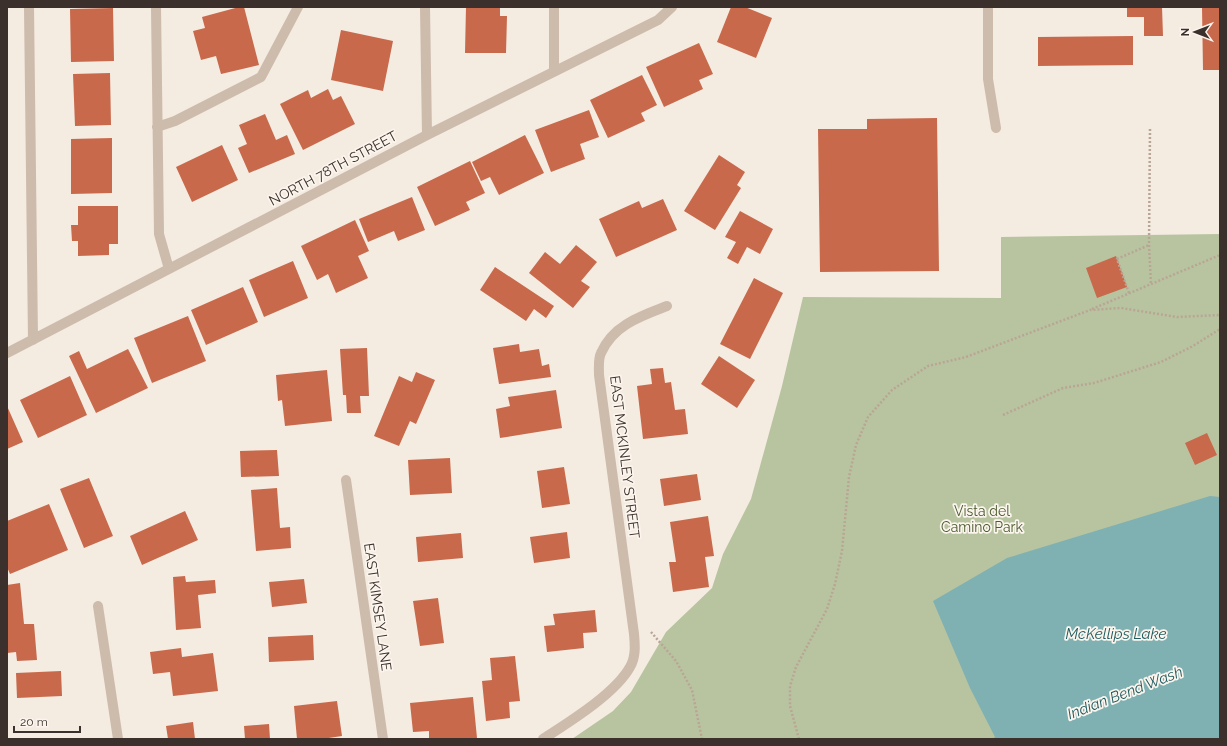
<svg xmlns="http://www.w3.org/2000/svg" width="1227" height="746" viewBox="0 0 1227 746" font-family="Raleway,sans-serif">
<rect width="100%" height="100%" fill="#f4ebe1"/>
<path fill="#b8c4a0" d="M1220,234V739H572L613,711L631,692L666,632L712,588L723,554L751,499L782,386L803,297L1001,298V237Z"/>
<path fill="#7fb0b2" d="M1210,496L1220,497V739H992L995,737L970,688L933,601L1007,558Z"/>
<path fill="#c8694b" d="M239,7H244L259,65L221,74L216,56L201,60L193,31L205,28L202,17Z
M466,7H500V16H507L506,53H465Z
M731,7H745L772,18L756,58L717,42Z
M1127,7H1162L1163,36H1144V17H1127Z
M1202,7H1220V70H1203Z
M113,8L114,61L71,62L70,9Z
M341,30L393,41L383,91L331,80Z
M1133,36V65L1038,66V37Z
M699,43L713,74L699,80L703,89L664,107L646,67Z
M110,73L111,125L75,126L73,74Z
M642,75L657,105L641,113L645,121L608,138L590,100Z
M328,89L333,100L341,96L355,124L303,150L280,104L308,90L311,98Z
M589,110L599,137L580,144L585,159L551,172L535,130Z
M265,114L276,140L287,135L295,154L249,173L238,148L247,144L239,125Z
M937,118L939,271L820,272L818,129H867V119Z
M525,135L544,173L499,195L490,177L481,181L472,162Z
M112,138V193L71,194V139Z
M222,145L238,180L192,202L176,167Z
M719,155L745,172L737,185L741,188L715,230L684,211Z
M470,161L485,193L466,202L470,210L435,226L417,187Z
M412,197L425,230L398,241L394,231L368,242L359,219Z
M663,199L677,230L616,257L599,219L639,201L642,208Z
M78,206H118V244H109V255L78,256V241H72L71,225H78Z
M740,211L773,229L760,254L747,247L738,264L727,258L736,242L725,237Z
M355,220L369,251L358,256L368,278L336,293L328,274L317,280L301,246Z
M576,245L597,262L581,281L590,287L573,308L529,273L545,252L560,264Z
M1116,256L1127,287L1097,298L1086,268Z
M293,261L308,298L264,317L249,280Z
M495,267L554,306L546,318L534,309L526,321L480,290Z
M754,278L783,293L750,359L720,344Z
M243,287L258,322L206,345L191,310Z
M188,316L206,361L152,383L134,338Z
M519,344L520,352L539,349L542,366L549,364L551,377L499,384L493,348Z
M367,348L369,396H360L361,413H347L346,395H343L340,349Z
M128,349L148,388L96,413L69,356L79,351L87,369Z
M719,356L755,380L737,408L701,384Z
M663,368L665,383L671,382L675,410L685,409L688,434L643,439L637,386L652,384L650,369Z
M327,370L332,421L285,426L282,400L278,401L276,375Z
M416,372L435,380L416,424L410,421L399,446L374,436L399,376L412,382Z
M70,376L87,415L38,438L20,400Z
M556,390L562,428L500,438L496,409L510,406L508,397Z
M7,406L23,442L7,449Z
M1207,433L1217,455L1195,465L1185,443Z
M277,450L279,476L241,477L240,451Z
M450,458L452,493L410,495L408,460Z
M564,467L570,504L542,508L537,471Z
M697,474L701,500L664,506L660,479Z
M89,478L113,536L84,548L60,489Z
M277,488L280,528L290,527L291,548L256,551L251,490Z
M49,504L68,550L10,574L7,567V521Z
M185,511L198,540L142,565L130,536Z
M708,516L714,556L705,557L709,587L673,592L669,562H676L670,522Z
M567,532L570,558L534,563L530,537Z
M461,533L463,558L418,562L416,537Z
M185,576L186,582L215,580L216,593L198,595L201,628L176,630L173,577Z
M304,579L307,603L272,607L269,582Z
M20,583L24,624H34L37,660L17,661L16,652L7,653V585Z
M438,598L444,643L420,646L413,601Z
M595,610L597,632L583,633L584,648L547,652L544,626L555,625L553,614Z
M313,635L314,660L269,662L268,637Z
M181,648L182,657L213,653L218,691L173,696L170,672L153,674L150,652Z
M515,656L520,701L509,702L510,718L486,721L482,681L492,680L490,658Z
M61,671L62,696L17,698L16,673Z
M473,697L477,738L429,739V731L413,732L410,703Z
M337,701L342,736L322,739H297L294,706Z
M193,722L195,739H168L166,726Z
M269,724L270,739H245L244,726Z"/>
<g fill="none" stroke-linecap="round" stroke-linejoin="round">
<path stroke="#b9a596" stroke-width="2.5" stroke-dasharray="2 2" stroke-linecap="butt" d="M1150,129L1149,245L1151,284
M1129,293L1117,259L1149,245
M1092,309L1220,255
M1003,415L1063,388L1094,383L1161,362L1193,346L1220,329
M651,632L676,661L692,690L702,739
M799,739L790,706V686L796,667L827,609L835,584L842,551L849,477L856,445L868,417L892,390L928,366L966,357L1090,310L1121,308L1177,317L1220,315"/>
<path stroke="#cdbbac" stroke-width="10" d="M29,7L33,340
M156,7L159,234L169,269
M425,7L427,135
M554,7V72
M988,7V79L996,128
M157,127L175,121L261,77L298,7
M7,353L427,135L658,20L672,7
M346,480L383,739
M98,606L118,739
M543,739C569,722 615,694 630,667C636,657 635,645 634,634L599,375C599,368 598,359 601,353C613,325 641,316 667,306"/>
</g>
<g text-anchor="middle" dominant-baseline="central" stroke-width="3.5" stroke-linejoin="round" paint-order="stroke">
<g font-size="14" fill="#3b302b" stroke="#fbf5ee">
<text transform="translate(333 168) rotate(-28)">NORTH 78TH STREET</text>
<text transform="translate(625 457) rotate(83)">EAST MCKINLEY STREET</text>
<text transform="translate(378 607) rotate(82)">EAST KIMSEY LANE</text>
</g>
<g font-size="14" fill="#4a5a2e" stroke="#fbf5ee">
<text x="982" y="511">Vista del<tspan x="982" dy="16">Camino Park</tspan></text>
</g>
<g font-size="15" font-style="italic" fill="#1f5a5e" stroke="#fbf5ee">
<text x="1116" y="634">McKellips Lake</text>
<text transform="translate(1125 693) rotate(-21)">Indian Bend Wash</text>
</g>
</g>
<rect width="1227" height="746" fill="none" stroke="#3b302b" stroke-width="16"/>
<g transform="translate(1195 32) rotate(270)" stroke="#fbf5ee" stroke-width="3" paint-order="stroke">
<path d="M0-3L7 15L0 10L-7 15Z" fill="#3b302b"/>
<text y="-6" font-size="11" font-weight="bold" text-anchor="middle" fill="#3b302b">N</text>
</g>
<path d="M14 726v6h66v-6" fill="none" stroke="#3b302b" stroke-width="2"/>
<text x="20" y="726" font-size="12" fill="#3b302b" stroke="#fbf5ee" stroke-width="3" paint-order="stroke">20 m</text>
</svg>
